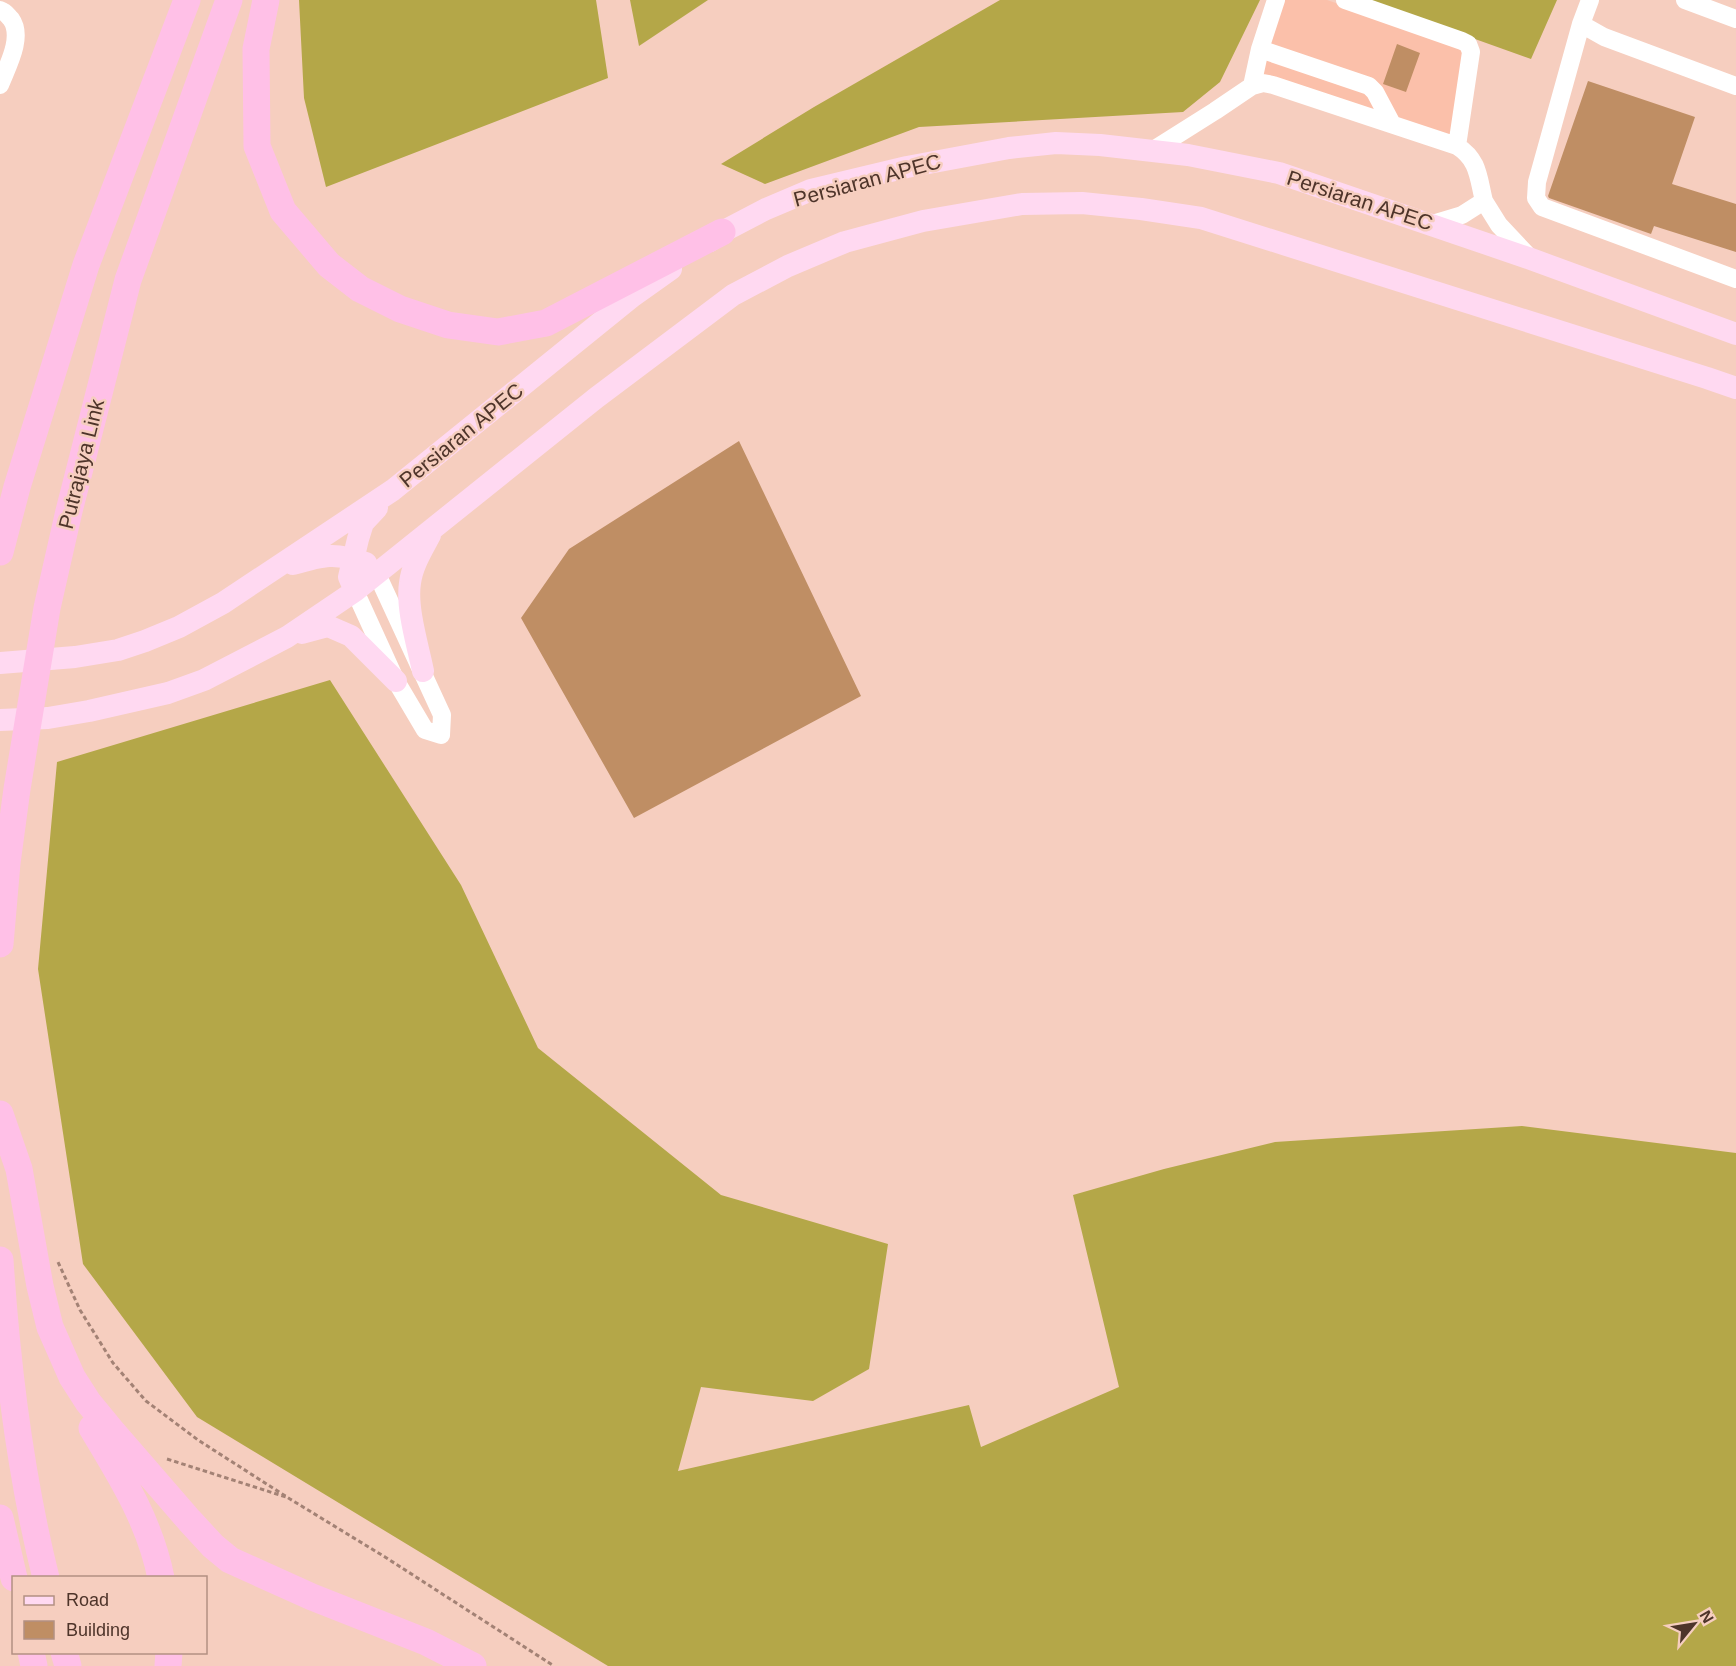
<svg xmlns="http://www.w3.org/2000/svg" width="1736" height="1666" viewBox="0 0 1736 1666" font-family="Arial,sans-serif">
<rect width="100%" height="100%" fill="#f6cebf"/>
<path fill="#fbc0aa" d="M1282,0H1327L1460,45L1466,53L1453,138L1259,76Z"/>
<path fill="#b4a748" d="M299,0H596L608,78L326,187L304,98Z
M630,0H708L639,46Z
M1000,0H1260L1220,82L1183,112L919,127L765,184L721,164L814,107Z
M1366,0H1557L1531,59Z
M330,680L461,885L538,1048L721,1195L888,1244L869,1369L813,1401L701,1387L678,1471L969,1405L981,1447L1119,1387L1073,1195L1164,1169L1275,1142L1522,1126L1736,1153V1666H608L197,1417L83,1264L38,969L57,762Z"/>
<path fill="#bf8e64" d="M1397,44L1420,53L1406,92L1383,84Z
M1588,81L1695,117L1672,184L1736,204V252L1654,226L1651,234L1549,198L1548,196Z
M739,441L861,696L634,818L521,618L569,549Z"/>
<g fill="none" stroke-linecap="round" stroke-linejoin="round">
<path stroke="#a38275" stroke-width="3" stroke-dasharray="4.5 3" stroke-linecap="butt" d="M58,1262L80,1310L113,1363L146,1401L198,1440L290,1499L385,1557L554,1666
M167,1459L286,1497"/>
<path stroke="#fff" stroke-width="18" d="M1345,0L1462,41L1468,44L1471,52L1457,146
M1590,0L1581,24L1537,182L1536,198L1542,207L1736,279
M1685,0L1736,19
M0,10C6,12 7,15 11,19C24,37 7,67 0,85
M1581,24L1604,37L1736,86
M1260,49L1369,86L1375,92L1392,124
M1252,86L1260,49L1276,0
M1150,152L1215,111L1252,86L1263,83L1273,85L1457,146C1479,160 1478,177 1484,201
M1432,224L1462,215L1484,201L1499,225L1531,259
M355,591L396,681L425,730L441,735L442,715L377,574"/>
<path stroke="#ffd9f1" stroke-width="22" d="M710,241L722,232L766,209L811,190L907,167L1009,148L1056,143L1100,145L1188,155L1279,173L1531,259L1736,334
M293,564C324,555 335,552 366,563
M355,591L349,577L358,539L363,523L377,508
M302,633L328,626L351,636L396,681
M0,663L75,657L118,650L145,641L179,627L223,603L393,490L633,296L671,269
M423,671C418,646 406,608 410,583C412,566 422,550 430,535
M0,720L48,718L89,711L168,693L204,680L287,637L355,591L596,398L733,295L788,266L845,242L923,221L1022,204L1082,203L1141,209L1201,218L1707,378L1736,388"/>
<path stroke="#ffc0e7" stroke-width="27" d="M266,0L256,49L257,146L283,211L329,265L360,289L400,309L448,325L498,332L546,323L722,232
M0,552L17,487L86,265L187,0
M0,944L7,863L17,789L47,608L69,511L128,280L229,0
M0,1114L19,1169L40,1286L50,1327L72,1377L88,1402L111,1430L189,1520L213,1546L230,1560L312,1597L426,1642L473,1666
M0,1260C7,1367 20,1474 46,1578
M92,1428C121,1476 150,1522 161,1578
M0,1518L14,1578
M31,1652L34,1666
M64,1652L68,1666
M168,1666L169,1652"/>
</g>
<g text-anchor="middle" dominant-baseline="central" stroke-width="5" stroke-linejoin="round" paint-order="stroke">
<g font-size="21" fill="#4e342a" stroke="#f6cebf">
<text transform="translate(867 180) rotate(-15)">Persiaran APEC</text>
<text transform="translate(1360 200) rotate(18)">Persiaran APEC</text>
<text transform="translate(461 435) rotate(-39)">Persiaran APEC</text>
<text transform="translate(81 464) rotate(-76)">Putrajaya Link</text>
</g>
</g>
<rect x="12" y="1576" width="195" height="78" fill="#f6cebf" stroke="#b39083" stroke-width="1.5"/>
<rect x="24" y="1596" width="30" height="9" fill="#ffd9f1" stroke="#b39083" stroke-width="1.5"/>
<text x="66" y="1606" font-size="18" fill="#4e342a">Road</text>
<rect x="24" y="1621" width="30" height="18" fill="#bf8e64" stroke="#b39083" stroke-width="1.5"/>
<text x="66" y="1636" font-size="18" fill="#4e342a">Building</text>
<g transform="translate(1694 1624) rotate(60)" stroke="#f6cebf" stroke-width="4.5" paint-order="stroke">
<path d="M0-4.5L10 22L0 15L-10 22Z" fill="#4e342a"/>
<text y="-9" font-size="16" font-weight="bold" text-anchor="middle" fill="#4e342a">N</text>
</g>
</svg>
